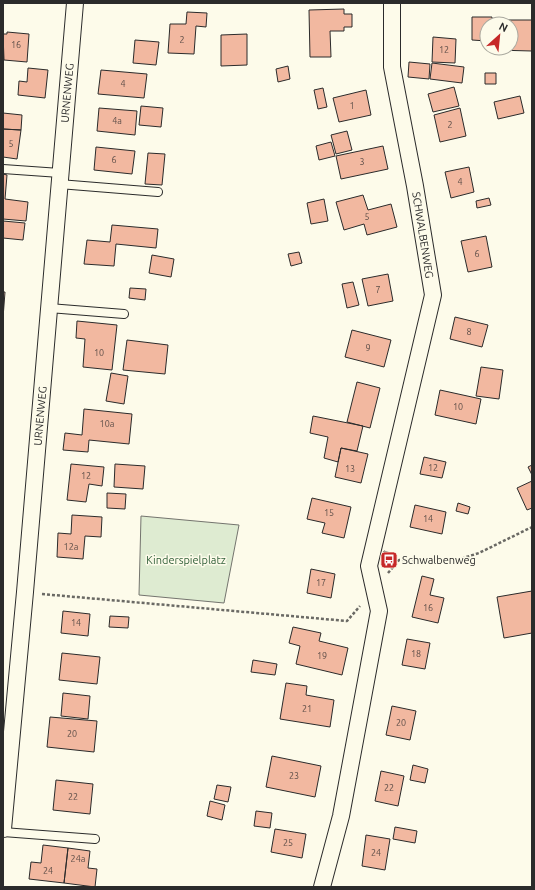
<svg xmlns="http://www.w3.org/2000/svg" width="535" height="890" viewBox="0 0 535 890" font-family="Ubuntu,sans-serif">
<rect width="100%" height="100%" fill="#fdfbea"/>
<path fill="#deebd1" stroke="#74746e" d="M141,516L239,525L224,603L139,595Z"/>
<path fill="#f2b8a0" stroke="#2b2b2b" d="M344,9V14H352V27H344V31H330L331,57H310L309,10Z
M187,12L207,13L206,27L196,26L194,54L168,53L170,24H186Z
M472,17H492V24H487V41L472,40Z
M494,20H532V51L494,50V48H511V24H494Z
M7,32L29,34L27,62L4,60L3,34H7Z
M247,34V65L221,66V35Z
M433,37L456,39L455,63L432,62Z
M135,40L159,42L156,65L133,63Z
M409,62L430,64L429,79L408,77Z
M432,63L464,67L462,83L430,79Z
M288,66L290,79L278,82L276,69Z
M28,68L48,70L45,98L18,95L19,81L27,82Z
M101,70L147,74L144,98L98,94Z
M485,73H496V84H485Z
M454,87L459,106L433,112L428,94Z
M323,88L327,107L318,109L314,90Z
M366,90L371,115L339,122L333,98Z
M520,96L524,113L498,119L494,102Z
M141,106L163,108L161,127L139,125Z
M99,108L137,111L135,135L97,131Z
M460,108L466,136L440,142L434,115Z
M3,113L22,115L21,130L3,129Z
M3,129L21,130L17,159L3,157Z
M347,131L352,150L336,154L331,135Z
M331,142L335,156L319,160L316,146Z
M383,146L388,169L341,179L336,156Z
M96,147L135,151L132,174L94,170Z
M148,153L165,154L162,185L145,184Z
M469,167L474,192L451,198L445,172Z
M3,174L7,175L5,199L28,202L26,221L3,219Z
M363,195L368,210L391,204L397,227L367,235L364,224L344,230L336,202Z
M489,198L491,205L477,208L476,201Z
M324,199L328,221L311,224L307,203Z
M3,221L25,223L23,240L3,238Z
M112,225L158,229L156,248L116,244L114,266L84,264L87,240L110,242Z
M486,236L492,267L468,272L461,241Z
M299,252L302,263L291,266L288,254Z
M152,255L174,259L171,277L149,273Z
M388,274L393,301L368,306L362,279Z
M353,282L359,305L347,308L342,284Z
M130,288L146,289L145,300L129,298Z
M3,292H5L3,318Z
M455,317L488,325L482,347L450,339Z
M77,321L117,325L112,370L83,367L85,339L76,338Z
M352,330L391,340L384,367L345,357Z
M127,340L168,345L165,374L123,370Z
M481,367L503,370L499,399L476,396Z
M111,373L128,376L124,404L106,401Z
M357,382L380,388L370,428L347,422Z
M440,390L481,399L476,424L435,415Z
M84,409L132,414L129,444L89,440L88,452L63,450L65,433L82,435Z
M313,416L363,426L357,451L341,448L338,462L324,458L328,437L310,433Z
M341,448L368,454L361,483L335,477Z
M424,457L446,462L442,478L420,474Z
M71,464L104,467L102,486L89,484L86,502L67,500Z
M115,464L145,466L143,489L114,487Z
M532,465V475L528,467Z
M532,481V508L527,510L517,488Z
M107,493L126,494L125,509L107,508Z
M312,498L351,507L344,538L322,533L325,523L307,519Z
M458,503L470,507L468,514L456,511Z
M415,505L446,512L442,534L410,527Z
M72,515L102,517L101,537L85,536L83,559L57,557L58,533L71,534Z
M384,551L394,554L392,561L382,559Z
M311,569L335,574L331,598L307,593Z
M422,576L434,579L430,595L444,598L438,623L412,617Z
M532,591V633L504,638L497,597Z
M63,611L90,614L88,636L61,633Z
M110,616L129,617L128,628L109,627Z
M293,627L321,633L319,641L348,648L342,675L296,664L300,646L289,643Z
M407,639L430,643L425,669L402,665Z
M62,653L100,657L97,684L59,680Z
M253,660L277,664L275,675L251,672Z
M286,683L307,686L306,695L334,700L330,727L280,719Z
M63,693L90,696L88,719L61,716Z
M392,706L416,711L410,740L386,735Z
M50,717L97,721L94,752L47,747Z
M272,756L321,766L315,797L266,787Z
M413,765L428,769L425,783L410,780Z
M381,771L404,776L398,806L375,801Z
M56,780L93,784L90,814L53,810Z
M217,785L231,787L228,802L214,799Z
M210,801L225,805L222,820L207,816Z
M256,811L272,813L270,828L254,826Z
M395,827L417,831L415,843L393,839Z
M275,829L306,834L302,858L271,852Z
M366,835L390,839L385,870L362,866Z
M43,845L68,848L64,883L29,879L31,862L41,863Z
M68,848L90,851L88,868L97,869L95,887L64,883Z"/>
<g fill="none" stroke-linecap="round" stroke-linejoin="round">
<g stroke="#2b2b2b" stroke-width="10">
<path id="service" d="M3,169L60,173
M59,184L158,192
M49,308L124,314
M3,832L95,839"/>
</g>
<g stroke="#2b2b2b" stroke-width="18">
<path id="minor" d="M3,829L25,592L75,3
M322,887L341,816L379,611L369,566L433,295L415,186L392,67V3"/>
</g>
<path stroke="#6a6964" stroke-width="2.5" stroke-dasharray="3 2" stroke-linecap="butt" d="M388,573L399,560L454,561L479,553L532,527
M42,594L347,621L360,606"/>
<use href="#service" stroke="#fdfbea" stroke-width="8"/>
<use href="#minor" stroke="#fdfbea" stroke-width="16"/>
</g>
<defs>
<g id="bus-square" transform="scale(0.9)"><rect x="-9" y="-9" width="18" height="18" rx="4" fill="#c62828" stroke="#fdfbea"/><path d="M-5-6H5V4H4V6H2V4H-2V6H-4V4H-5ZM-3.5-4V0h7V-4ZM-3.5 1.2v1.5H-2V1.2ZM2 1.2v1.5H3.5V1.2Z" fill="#fff"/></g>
</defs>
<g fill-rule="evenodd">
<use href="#bus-square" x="389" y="560"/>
</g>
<g text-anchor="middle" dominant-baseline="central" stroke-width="3" stroke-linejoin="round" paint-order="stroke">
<g font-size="9" fill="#5d4e48">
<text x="182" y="40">2</text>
<text x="16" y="45">16</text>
<text x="444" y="50">12</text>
<text x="123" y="84">4</text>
<text x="352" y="106">1</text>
<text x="117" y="121">4a</text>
<text x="450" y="125">2</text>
<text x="11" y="144">5</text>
<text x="114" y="160">6</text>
<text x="362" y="162">3</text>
<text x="460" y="182">4</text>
<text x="367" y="217">5</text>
<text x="477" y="254">6</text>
<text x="378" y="290">7</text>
<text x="469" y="332">8</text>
<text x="368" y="348">9</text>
<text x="99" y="353">10</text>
<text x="458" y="407">10</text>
<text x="107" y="424">10a</text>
<text x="433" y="468">12</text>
<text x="350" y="469">13</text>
<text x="86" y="476">12</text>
<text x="329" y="513">15</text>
<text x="428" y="519">14</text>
<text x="71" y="547">12a</text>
<text x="321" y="583">17</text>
<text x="428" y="608">16</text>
<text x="76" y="623">14</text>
<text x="416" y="654">18</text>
<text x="322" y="656">19</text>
<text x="307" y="709">21</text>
<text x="401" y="723">20</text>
<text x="72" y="734">20</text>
<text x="294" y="776">23</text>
<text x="389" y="788">22</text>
<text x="73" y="797">22</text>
<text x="288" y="843">25</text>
<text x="376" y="853">24</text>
<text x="78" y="859">24a</text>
<text x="48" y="871">24</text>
</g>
<g font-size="11" fill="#2b2b2b" stroke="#fdfbea">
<text transform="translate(67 93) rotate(-85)">URNENWEG</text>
<text transform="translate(423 235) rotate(81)">SCHWALBENWEG</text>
<text transform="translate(40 416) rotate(-85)">URNENWEG</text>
</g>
<g font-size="11" fill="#34623c" stroke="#fdfbea">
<text x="186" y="560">Kinderspielplatz</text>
</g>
<g font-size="11" fill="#2b2b2b" stroke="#fdfbea" text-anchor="start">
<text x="402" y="560">Schwalbenweg</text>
</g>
</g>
<rect width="535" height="890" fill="none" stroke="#2b2b2b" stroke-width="8"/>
<g transform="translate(499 36) rotate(27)"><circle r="19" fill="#fdfbea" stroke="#a9a89e"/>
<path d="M0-3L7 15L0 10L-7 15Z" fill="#c62828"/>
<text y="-6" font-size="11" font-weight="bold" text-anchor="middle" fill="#2b2b2b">N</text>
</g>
</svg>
